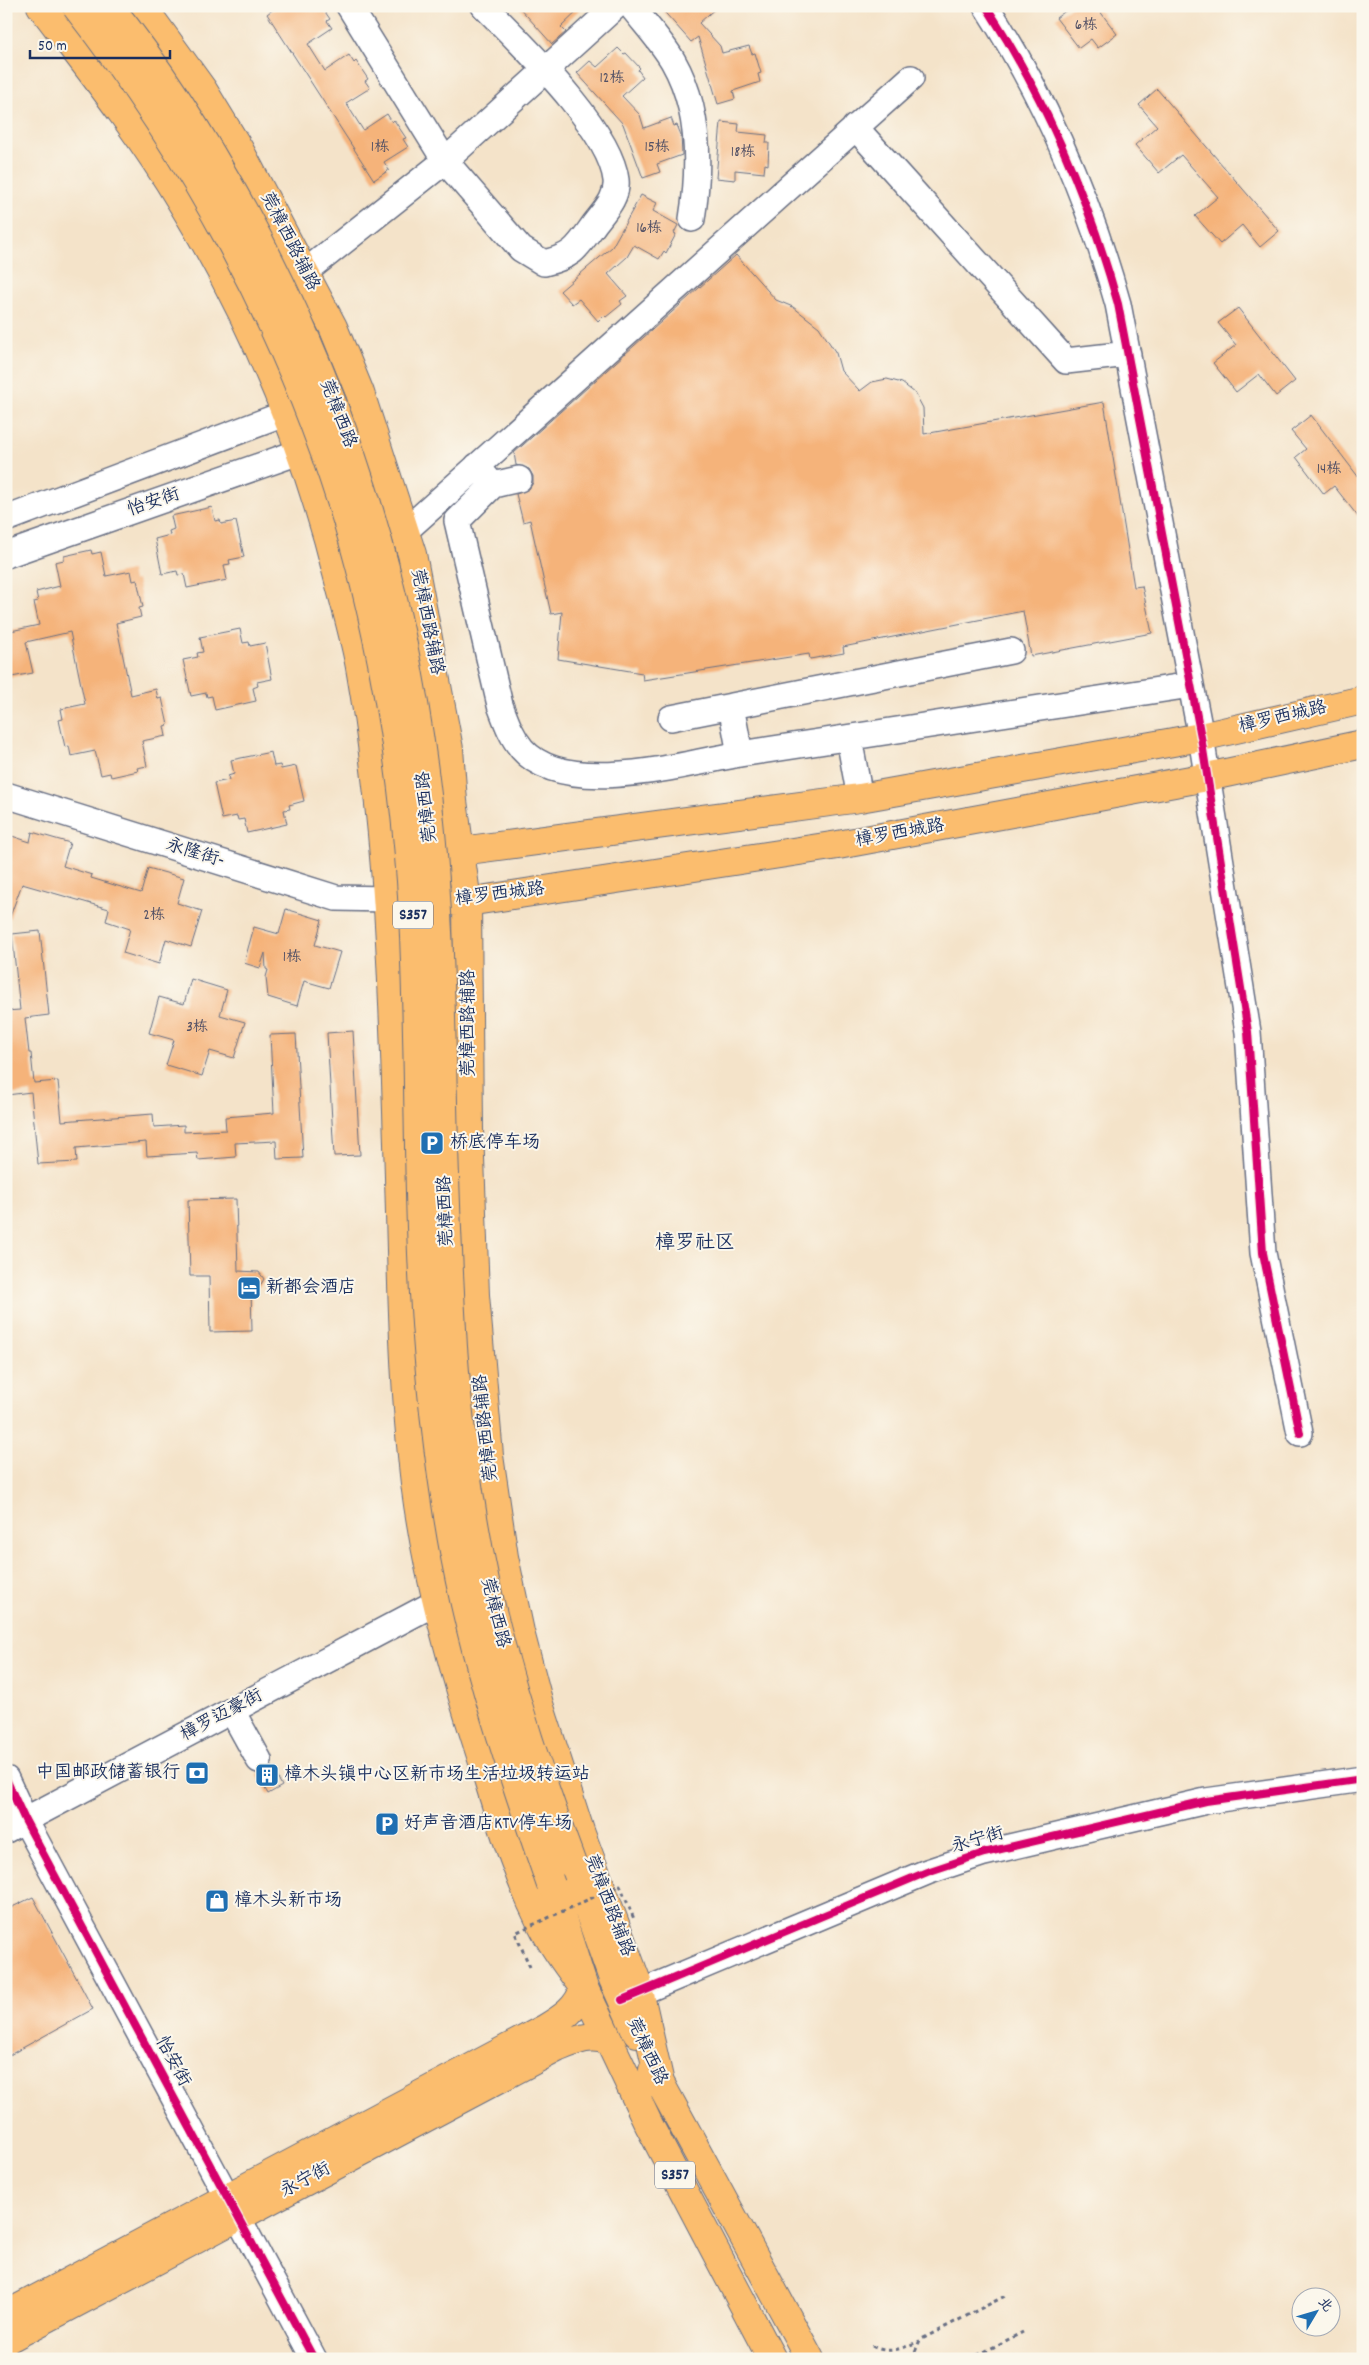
<svg xmlns="http://www.w3.org/2000/svg" width="1369" height="2365" viewBox="0 0 1369 2365" font-family="Dekko,'LXGW WenKai TC',sans-serif">
<rect width="100%" height="100%" fill="#fbf7ec"/>
<filter id="ink" filterUnits="userSpaceOnUse"><feTurbulence type="fractalNoise" baseFrequency=".02" numOctaves="2"/><feDisplacementMap in="SourceGraphic" scale="10" xChannelSelector="R" yChannelSelector="G"/><feConvolveMatrix kernelMatrix="1 2 1 2 8 2 1 2 1" color-interpolation-filters="sRGB"/></filter>
<filter id="wash" filterUnits="userSpaceOnUse"><feTurbulence type="fractalNoise" baseFrequency=".0096" numOctaves="4" result="noise"/><feDisplacementMap in="SourceGraphic" scale="20" xChannelSelector="R" yChannelSelector="G"/><feGaussianBlur stdDeviation="1.12" result="paint"/><feColorMatrix in="noise" values="0 0 0 0 0 0 0 0 0 0 0 0 0 0 0 0 0 1.4 0 .05"/><feComposite in="paint" operator="in"/></filter>
<g filter="url(#wash)">
<rect width="100%" height="100%" fill="#f4e3c9"/>
<g id="blocks">
<path fill="#f5b37a" d="M278,6H321L330,19L327,21L332,28L308,44L325,71L349,55L354,63L356,61L368,79L365,81L370,88L346,103L363,130L387,114L392,122L394,120L406,138L403,139L408,147L384,162L389,170L374,180L267,14Z
M518,6H583L561,27L566,32L552,44Z
M659,6H718L699,23L720,46L722,53L749,46L752,54L755,53L761,73L758,74L760,82L733,91L735,99L718,104L698,37L691,42Z
M1072,6H1096L1117,34L1098,48L1091,39L1079,48L1056,18Z
M618,48L624,54L626,53L640,68L638,70L643,77L622,96L640,115L644,128L671,118L674,126L677,125L681,135L682,155L657,164L660,172L643,178L623,124L577,73L590,61L597,67Z
M1157,89L1279,231L1260,247L1242,225L1220,244L1195,216L1218,197L1181,155L1159,173L1135,145L1157,126L1139,105Z
M721,122L739,124L738,132L767,135L766,143H769L768,165L765,164L764,173L735,170V180L716,178Z
M641,195L657,203L653,211L678,225L674,233L676,234L666,253L664,251L659,259L634,245L627,257L608,274L627,296L620,301L622,304L606,317L604,315L598,321L579,299L572,304L560,291L612,247Z
M736,255L776,300L793,307L819,327L836,353L841,371L860,391L872,382L887,379L902,383L915,393L923,408L924,434L1104,402L1134,587L1142,586L1152,633L1031,656L1023,611L843,647L844,653L810,659L809,654L643,680L642,673L558,659L562,612L551,614L530,520L523,522L516,494L529,489L533,483V476L529,469L516,465L514,453Z
M1238,308L1295,381L1276,396L1259,374L1236,392L1213,363L1236,345L1218,323Z
M1311,415L1363,483V523L1334,486L1324,494L1296,457L1306,449L1291,431Z
M212,507L215,521L220,520L221,524L236,521L244,557L229,560L230,564L224,565L227,580L187,588L184,574L178,575L177,571L162,574L155,539L170,535L169,531L174,529L171,516Z
M91,550L92,554L101,552L106,576L131,571L133,581L137,580L143,607L139,608L141,617L116,623L131,695L156,689L158,699L162,698L168,725L164,726L166,736L142,741L147,766L137,768L138,771L111,777L110,773L101,775L95,751L71,756L69,746L65,747L59,720L63,719L61,709L85,704L70,632L26,642L33,673L6,678V632L39,625L34,602L38,601L36,592L60,586L55,562L64,560V556Z
M240,629L243,643L249,642L250,646L265,643L272,679L257,682L258,686L253,688L256,701L215,710L212,696L207,697L206,693L191,696L183,660L198,657L197,653L203,652L200,637Z
M271,752L274,766L280,765L281,769L296,766L304,801L289,805L290,809L284,810L287,824L247,833L244,819L238,820L237,816L222,819L214,783L229,780L228,776L234,774L231,760Z
M32,832L70,843L63,866L92,875L91,878L141,893L148,868L184,878L177,903L202,911L191,947L166,939L159,964L123,953L130,929L106,921L109,909L22,884L8,922H6V834L30,842Z
M286,909L322,920L315,945L340,952L329,988L304,981L297,1006L268,997L266,977L268,970L266,969L265,953L260,968L244,963L254,927L279,934Z
M40,931L49,1015L25,1018L29,1053H31L34,1083L58,1081L62,1121L153,1114L154,1127L184,1125V1132L226,1130L225,1117L274,1113L270,1035L296,1034L303,1158L277,1159L276,1141L235,1143L236,1157L198,1160L197,1153L147,1156L146,1142L76,1148L77,1162L38,1164L31,1092L7,1095L6,1011L20,1010L12,934Z
M191,979L227,990L220,1015L245,1022L234,1058L210,1051L202,1076L166,1065L174,1040L149,1033L159,997L184,1004Z
M353,1031L360,1155L334,1156L327,1033Z
M236,1199L238,1271L259,1272L264,1279L260,1286L251,1288L252,1331L210,1332L209,1276H190L188,1200Z
M272,1766L282,1786L268,1794L257,1774L265,1773Z
M33,1897L93,2009L6,2057V1910Z"/>
</g>
</g>
<g filter="url(#ink)">
<use href="#blocks" fill-opacity="0" stroke="#676e83" stroke-width="1"/>
<g fill="none" stroke-linecap="round" stroke-linejoin="round">
<g stroke="#676e83" stroke-width="28">
<path id="minor" d="M349,6L445,161L521,249L544,263C574,256 577,248 595,223C605,210 618,197 616,180C610,128 521,44 484,6
M631,6C645,24 662,42 673,61C700,108 700,168 692,219
M986,6C1046,99 1088,197 1118,304L1201,737L1248,1032L1263,1253L1300,1433
M855,127L1066,361L1128,354
M305,272L445,161L616,6
M477,466L493,485L457,521L500,705C506,721 511,736 522,749C564,798 685,764 740,754L731,706
M493,485L519,479
M6,519L287,413
M405,531L911,78
M6,555L302,451
M671,718L1011,651
M849,738L860,798
M740,754L1191,685
M6,795L336,898L387,899
M232,1711L259,1760
M6,1779L25,1820L314,2359
M6,1830L437,1602
M622,2000L927,1872L984,1853L1206,1801L1363,1779"/>
</g>
<g stroke="#676e83" stroke-width="30">
<path id="major" d="M41,6C90,70 141,134 182,203C254,321 306,447 339,581C347,612 356,642 361,673C390,839 394,1009 399,1177C402,1279 403,1382 415,1483C427,1577 453,1669 482,1759C500,1818 518,1882 548,1936C559,1955 571,1971 584,1988
M142,6L203,90L239,149L333,327L360,393L412,554L449,749L453,801L467,902L469,1130L475,1295L489,1456L504,1557L520,1632L539,1704L581,1834L637,1982L661,2087
M445,861L461,851L860,798L1201,737L1363,700
M448,901L467,902L838,845L1207,777L1363,744
M572,1864L613,1979L637,2033
M551,1885L584,1988L649,2125L772,2359
M653,2070L810,2359
M6,2315L546,2028C563,2018 578,2008 584,1988
M6,2340L557,2048C576,2040 590,2033 609,2041"/>
</g>
<path stroke="#676e83" stroke-width="3" stroke-dasharray="4 4" stroke-linecap="butt" d="M872,2346C889,2355 903,2348 920,2341
M912,2359L920,2340L1005,2296
M970,2359L1023,2332"/>
<use href="#minor" stroke="#fff" stroke-width="25"/>
<use href="#major" stroke="#fbbd6e" stroke-width="28"/>
<g stroke="#676e83" stroke-width="30" stroke-linecap="butt">
<path id="major-bridge" d="M76,6C192,154 284,322 341,501C379,619 402,757 411,881C419,996 417,1112 421,1227C424,1320 432,1412 446,1503C465,1635 507,1760 551,1885
M109,6C161,70 206,142 245,214C342,394 400,576 425,779C441,901 441,1025 444,1148C446,1214 449,1280 453,1347C459,1427 469,1507 486,1586C508,1680 538,1774 572,1864"/>
</g>
<path stroke="#676e83" stroke-width="3" stroke-dasharray="4 4" stroke-linecap="butt" d="M530,1967L515,1933L620,1885L634,1919"/>
<use href="#major-bridge" stroke="#fbbd6e" stroke-width="28"/>
<g stroke="#fbf7ec" stroke-width="11">
<path id="cycleway" d="M986,6C1046,99 1088,197 1118,304L1201,737L1248,1032L1263,1253L1300,1433
M6,1779L25,1820L314,2359
M622,2000L927,1872L984,1853L1206,1801L1363,1779"/>
</g>
<use href="#cycleway" stroke="#d6006c" stroke-width="8"/>
</g>
</g>
<defs>
<g id="parking-square" transform="scale(1.25)"><rect x="-9" y="-9" width="18" height="18" rx="4" fill="#1f6fb2" stroke="#fbf7ec"/><path d="M-3.5-5.5H1a3.5 3.5 0 0 1 0 7H-1V5.5H-3.5ZM-1-3.4V-.6H.8a1.4 1.4 0 0 0 0-2.8Z" fill="#fff"/></g>
<g id="hotel-square" transform="scale(1.25)"><rect x="-9" y="-9" width="18" height="18" rx="4" fill="#1f6fb2" stroke="#fbf7ec"/><path d="M-6-4.5h1.5V1H6V5H4.5V3h-9V5H-6ZM-4 0a1.8 1.8 0 1 1 3.6 0ZM.5 0V-2.5h3Q6-2.5 6 0Z" fill="#fff"/></g>
<g id="bank-square" transform="scale(1.25)"><rect x="-9" y="-9" width="18" height="18" rx="4" fill="#1f6fb2" stroke="#fbf7ec"/><path d="M-6-4H6V4H-6ZM0-2.3a2.3 2.3 0 1 0 0 4.6a2.3 2.3 0 1 0 0-4.6Z" fill="#fff"/></g>
<g id="building-square" transform="scale(1.25)"><rect x="-9" y="-9" width="18" height="18" rx="4" fill="#1f6fb2" stroke="#fbf7ec"/><path d="M-4-6H4V6H1V3H-1V6H-4ZM-2.5-4.3h1.7v1.8h-1.7ZM.8-4.3h1.7v1.8H.8ZM-2.5-1h1.7V.8h-1.7ZM.8-1h1.7V.8H.8Z" fill="#fff"/></g>
<g id="shop-square" transform="scale(1.25)"><rect x="-9" y="-9" width="18" height="18" rx="4" fill="#1f6fb2" stroke="#fbf7ec"/><path d="M-5-2.5h2.3a2.7 3.5 0 0 1 5.4 0H5L5.5 6h-11ZM-1.5-2.5h3a1.5 2.3 0 0 0-3 0Z" fill="#fff"/></g>
</defs>
<g fill-rule="evenodd">
<use href="#parking-square" x="432" y="1143"/>
<use href="#hotel-square" x="249" y="1288"/>
<use href="#bank-square" x="197" y="1773"/>
<use href="#building-square" x="267" y="1775"/>
<use href="#parking-square" x="387" y="1824"/>
<use href="#shop-square" x="217" y="1901"/>
</g>
<g text-anchor="middle" dominant-baseline="central" stroke-width="4" stroke-linejoin="round" paint-order="stroke">
<g font-size="15" fill="#525065">
<text x="1086" y="26">6栋</text>
<text x="612" y="79">12栋</text>
<text x="380" y="148">1栋</text>
<text x="657" y="148">15栋</text>
<text x="743" y="153">18栋</text>
<text x="649" y="229">16栋</text>
<text x="1329" y="470">14栋</text>
<text x="154" y="916">2栋</text>
<text x="292" y="958">1栋</text>
<text x="197" y="1028">3栋</text>
</g>
<g fill="#fbf7ec" stroke="#5e6b89" stroke-width="1">
<rect x="393" y="901.5" width="40" height="27" rx="4"/>
<rect x="655" y="2161.5" width="40" height="27" rx="4"/>
</g>
<g font-size="16" font-weight="bold" fill="#1b2f5e">
<text x="413" y="915">S357</text>
<text x="675" y="2175">S357</text>
</g>
<g font-size="18" fill="#1b2f5e" stroke="#fbf7ec">
<text transform="translate(289 242) rotate(63)">莞樟西路辅路</text>
<text transform="translate(337 414) rotate(69)">莞樟西路</text>
<text transform="translate(154 503) rotate(-19)">怡安街</text>
<text transform="translate(426 622) rotate(79)">莞樟西路辅路</text>
<text transform="translate(1283 718) rotate(-13)">樟罗西城路</text>
<text transform="translate(428 807) rotate(-96)">莞樟西路</text>
<text transform="translate(900 834) rotate(-10)">樟罗西城路</text>
<text transform="translate(195 854) rotate(17)">永隆街-</text>
<text transform="translate(500 895) rotate(-7)">樟罗西城路</text>
<text transform="translate(469 1023) rotate(-90)">莞樟西路辅路</text>
<text transform="translate(447 1211) rotate(-92)">莞樟西路</text>
<text transform="translate(487 1428) rotate(-96)">莞樟西路辅路</text>
<text transform="translate(494 1613) rotate(76)">莞樟西路</text>
<text transform="translate(222 1716) rotate(-28)">樟罗迈豪街</text>
<text transform="translate(978 1841) rotate(-16)">永宁街</text>
<text transform="translate(608 1906) rotate(69)">莞樟西路辅路</text>
<text transform="translate(646 2052) rotate(65)">莞樟西路</text>
<text transform="translate(172 2062) rotate(62)">怡安街</text>
<text transform="translate(306 2181) rotate(-28)">永宁街</text>
</g>
<g font-size="18" fill="#1b2f5e" stroke="#fbf7ec" text-anchor="start">
<text x="450" y="1143">桥底停车场</text>
<text x="266" y="1288">新都会酒店</text>
<text x="180" y="1773" text-anchor="end">中国邮政储蓄银行</text>
<text x="284" y="1775">樟木头镇中心区新市场生活垃圾转运站</text>
<text x="404" y="1824">好声音酒店KTV停车场</text>
<text x="234" y="1901">樟木头新市场</text>
</g>
<g font-size="20" fill="#1b2f5e" stroke="#fbf7ec">
<text x="695" y="1244">樟罗社区</text>
</g>
</g>
<rect width="1369" height="2365" fill="none" stroke="#fbf7ec" stroke-width="25"/>
<g transform="translate(1316 2312) rotate(52)"><circle r="24" fill="#fbf7ec" stroke="#a1a7b3"/>
<path d="M0-4L9 19L0 12L-9 19Z" fill="#1f6fb2"/>
<text y="-8" font-size="14" font-weight="bold" text-anchor="middle" fill="#1b2f5e">北</text>
</g>
<path d="M30 50v8h140v-8" fill="none" stroke="#1b2f5e" stroke-width="2.5"/>
<text x="38" y="50" font-size="15" fill="#1b2f5e" stroke="#fbf7ec" stroke-width="4" paint-order="stroke">50 m</text>
</svg>
